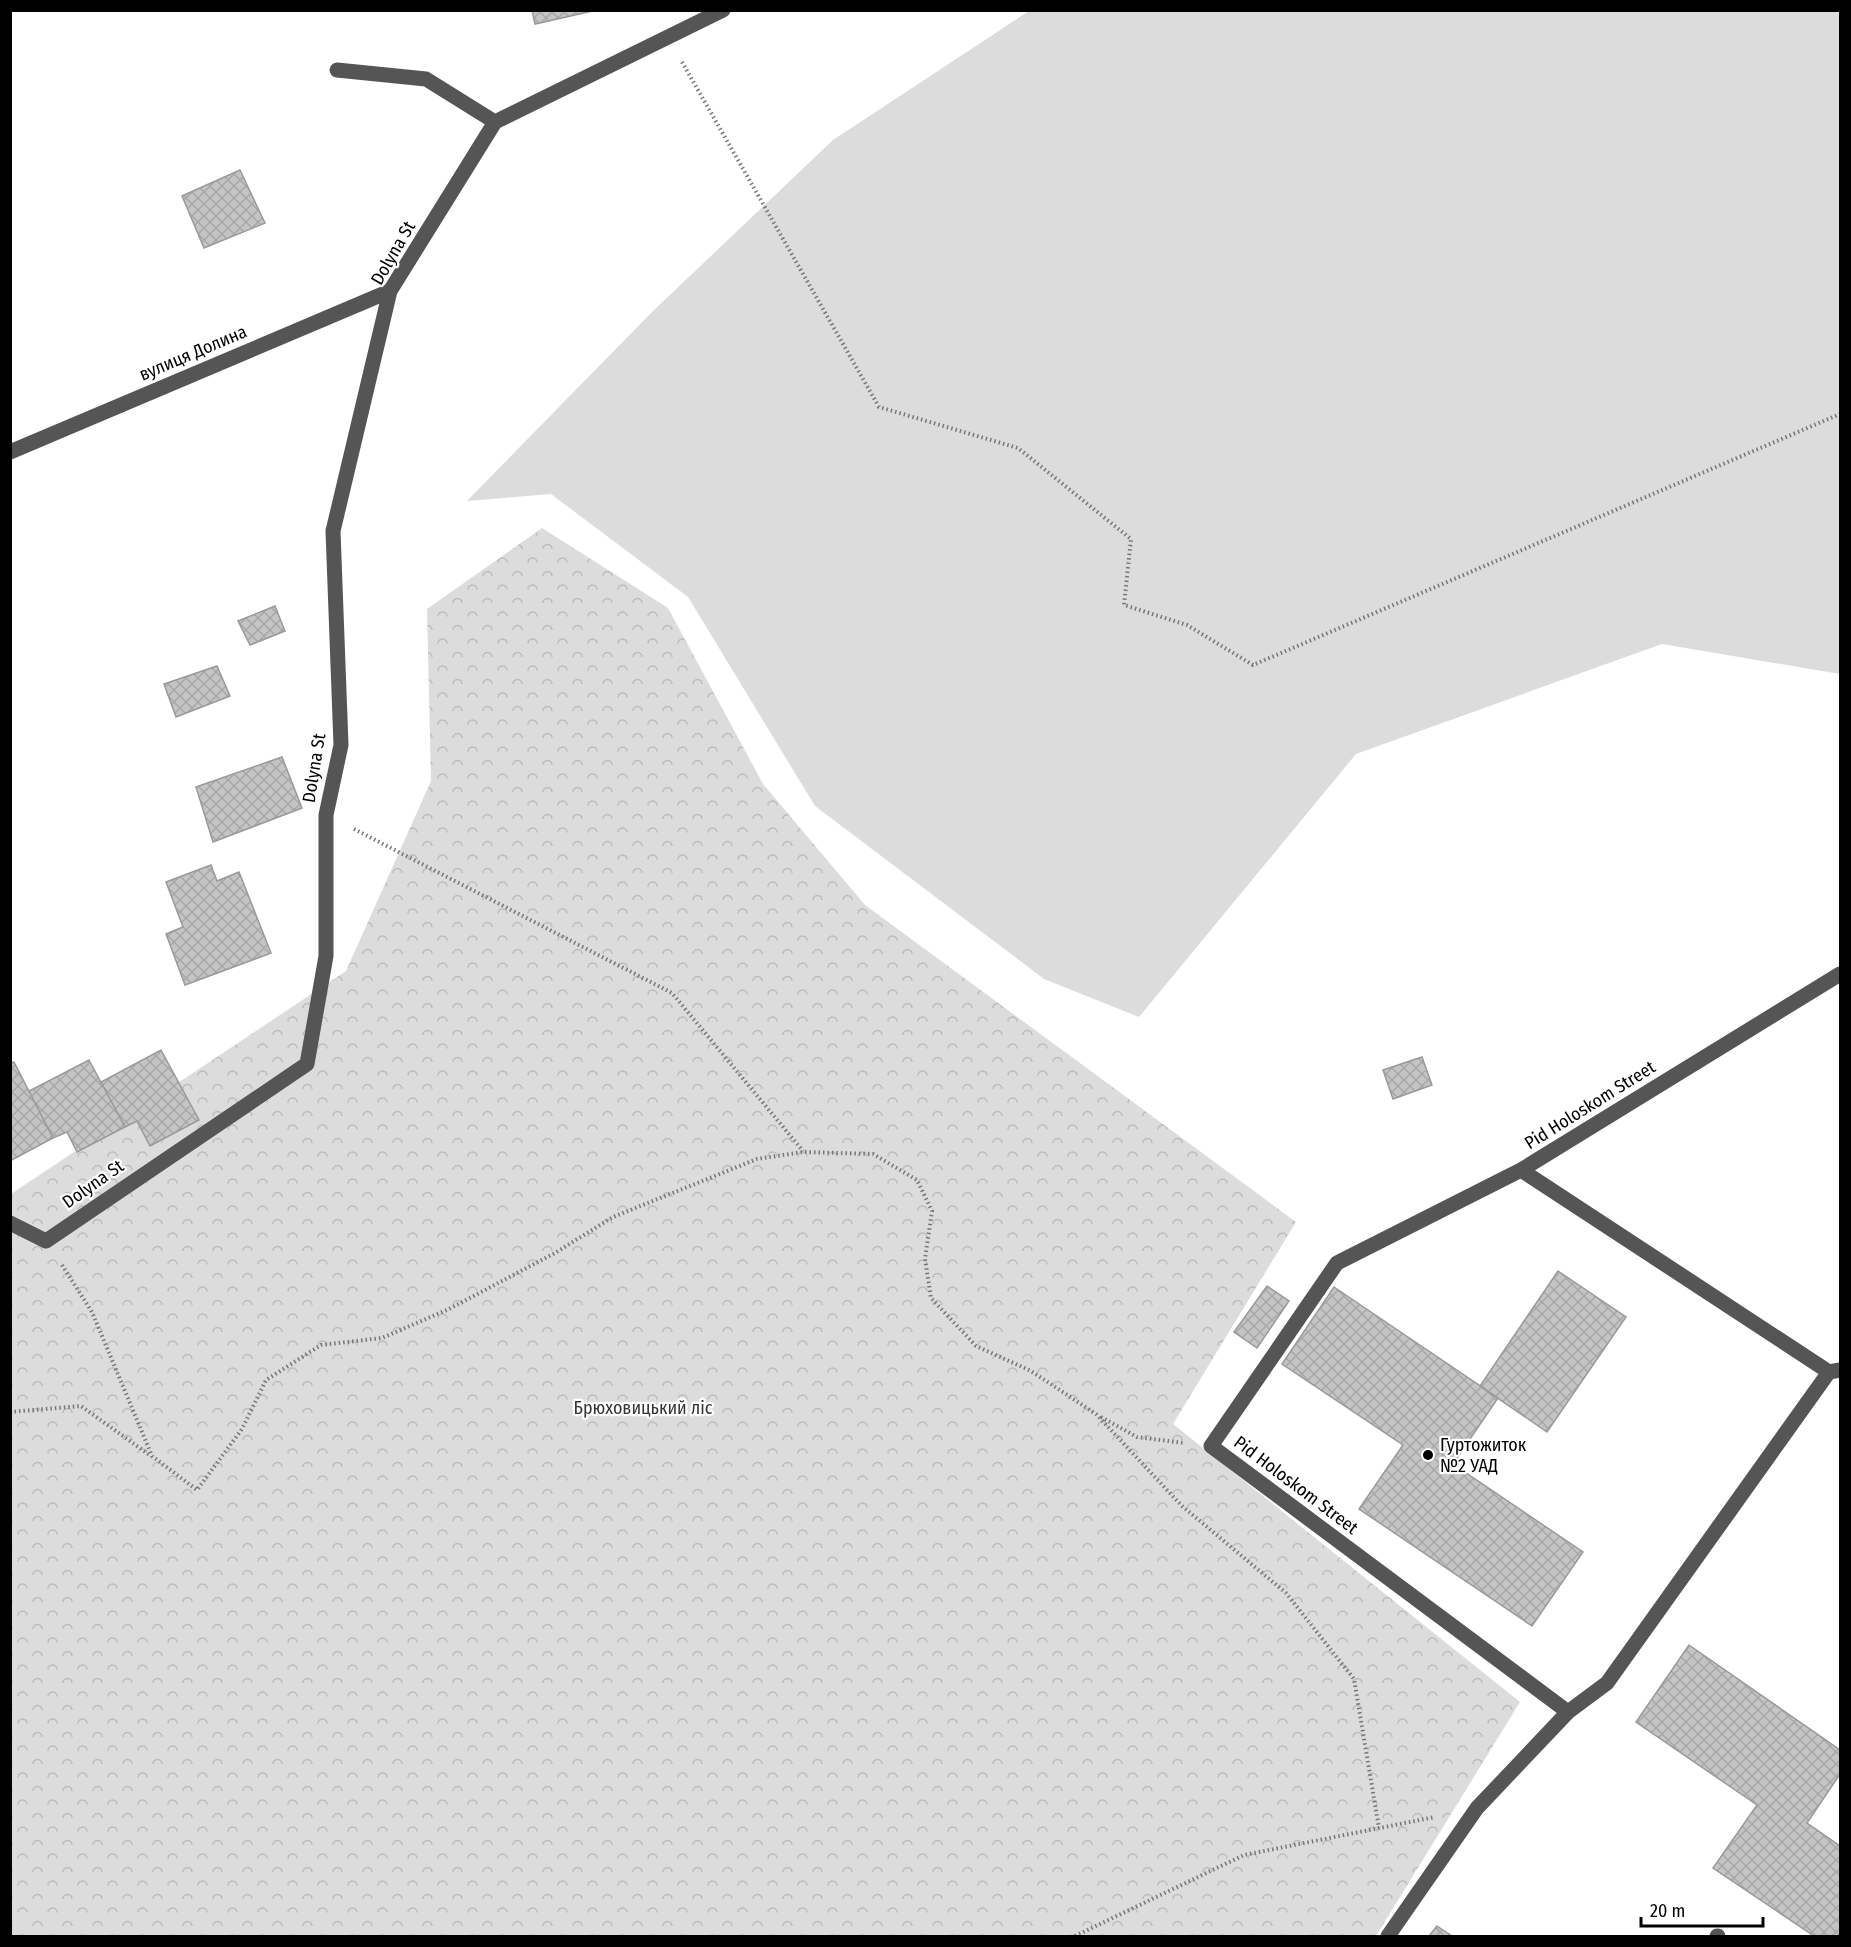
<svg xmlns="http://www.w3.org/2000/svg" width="1851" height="1947" viewBox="0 0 1851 1947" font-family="'Fira Sans Condensed',sans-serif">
<defs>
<pattern id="forest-crowns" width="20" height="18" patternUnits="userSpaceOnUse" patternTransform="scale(1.5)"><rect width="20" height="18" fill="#dcdcdc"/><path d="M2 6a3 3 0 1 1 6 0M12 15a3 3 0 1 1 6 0" fill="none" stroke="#bbb"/></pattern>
<pattern id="building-cross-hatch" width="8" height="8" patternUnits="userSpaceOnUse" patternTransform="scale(1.5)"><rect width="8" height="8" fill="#c4c4c4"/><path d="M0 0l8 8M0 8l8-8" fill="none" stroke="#a7a7a7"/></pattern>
</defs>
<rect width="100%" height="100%" fill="#fff"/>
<path fill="#dcdcdc" d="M1029,11H1840V674L1662,644L1356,754L1139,1017L1044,979L815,806L688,597L551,494L467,501L652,312L833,140Z"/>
<path fill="url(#forest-crowns)" d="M542,528L668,608L763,784L865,905L1296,1222L1173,1424L1520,1702L1376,1936H11V1194L346,971L431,781L427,609Z"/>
<path fill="url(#building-cross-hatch)" stroke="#999" stroke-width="1.5" d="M532,10H597L535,24Z
M240,170L265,223L204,248L182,196Z
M275,606L285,631L250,645L238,621Z
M217,666L230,696L176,717L164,684Z
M282,757L302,808L213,842L196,787Z
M211,865L217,881L239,872L271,953L185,985L166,934L183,927L166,882Z
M161,1050L199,1120L150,1146L137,1121L125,1127L101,1082Z
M1422,1057L1432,1085L1393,1099L1383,1070Z
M89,1060L125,1127L77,1152L67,1132L53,1138L29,1091Z
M14,1062L53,1138L10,1161V1064Z
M1558,1271L1626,1317L1547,1432L1480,1386Z
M1267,1286L1289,1301L1257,1348L1234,1332Z
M1334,1287L1498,1398L1453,1464L1583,1552L1532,1626L1359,1509L1403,1445L1282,1364Z
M1689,1645L1840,1750V1774L1807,1823L1840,1846V1936H1814L1713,1868L1757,1805L1636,1722Z
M1437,1926L1452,1936H1429Z"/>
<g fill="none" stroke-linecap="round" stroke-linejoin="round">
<path stroke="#777" stroke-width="4" stroke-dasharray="1.5 3" stroke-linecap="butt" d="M682,62L879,407L1018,448L1131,539L1124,605L1187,625L1253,665L1840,414
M354,829L672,993L803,1151
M62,1265L92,1312L152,1456L197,1490L242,1429L266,1380L321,1345L382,1338L449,1309L555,1253L613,1217L757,1159L803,1152L873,1154L917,1180L932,1211L925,1259L931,1298L976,1346L1031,1371L1096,1414L1182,1506L1286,1593L1354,1679L1379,1828
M10,1412L81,1406L151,1456
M1101,1417L1137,1437L1184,1443
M1075,1936L1244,1855L1435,1817"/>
<path stroke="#555" stroke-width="15" d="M337,70L426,79L495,122
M10,452L390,291
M1521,1170L1829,1372L1840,1370
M10,1223L46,1241L307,1064L326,956V815L341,745L333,531L390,291L495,122L723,10
M1829,1372L1607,1683L1568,1712L1211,1446L1337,1263L1521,1170L1840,974
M1388,1936L1477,1808L1568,1712
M1717,1936H1718"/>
</g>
<circle fill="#000" stroke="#fff" stroke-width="2" cx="1428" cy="1455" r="6"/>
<g text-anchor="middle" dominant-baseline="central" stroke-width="4.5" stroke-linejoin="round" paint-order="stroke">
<g font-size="18" fill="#000" stroke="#fff">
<text transform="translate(393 253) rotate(-60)">Dolyna St</text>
<text transform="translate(193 353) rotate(-23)">вулиця Долина</text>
<text transform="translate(314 768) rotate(-81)">Dolyna St</text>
<text transform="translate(1590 1105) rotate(-32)">Pid Holoskom Street</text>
<text transform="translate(93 1184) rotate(-35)">Dolyna St</text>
<text transform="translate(1296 1485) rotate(37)">Pid Holoskom Street</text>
</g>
<g font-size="18" fill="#333" stroke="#fff">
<text x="643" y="1408">Брюховицький ліс</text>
</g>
<g font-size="18" fill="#000" stroke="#fff" text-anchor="start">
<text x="1440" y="1445">Гуртожиток<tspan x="1440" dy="21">№2 УАД</tspan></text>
</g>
</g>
<rect width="1851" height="1947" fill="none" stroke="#000000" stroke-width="24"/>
<path d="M1641 1917v9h122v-9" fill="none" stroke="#000000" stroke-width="3"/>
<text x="1650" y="1917" font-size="18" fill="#000000" stroke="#ffffff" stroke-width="4.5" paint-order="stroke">20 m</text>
</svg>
